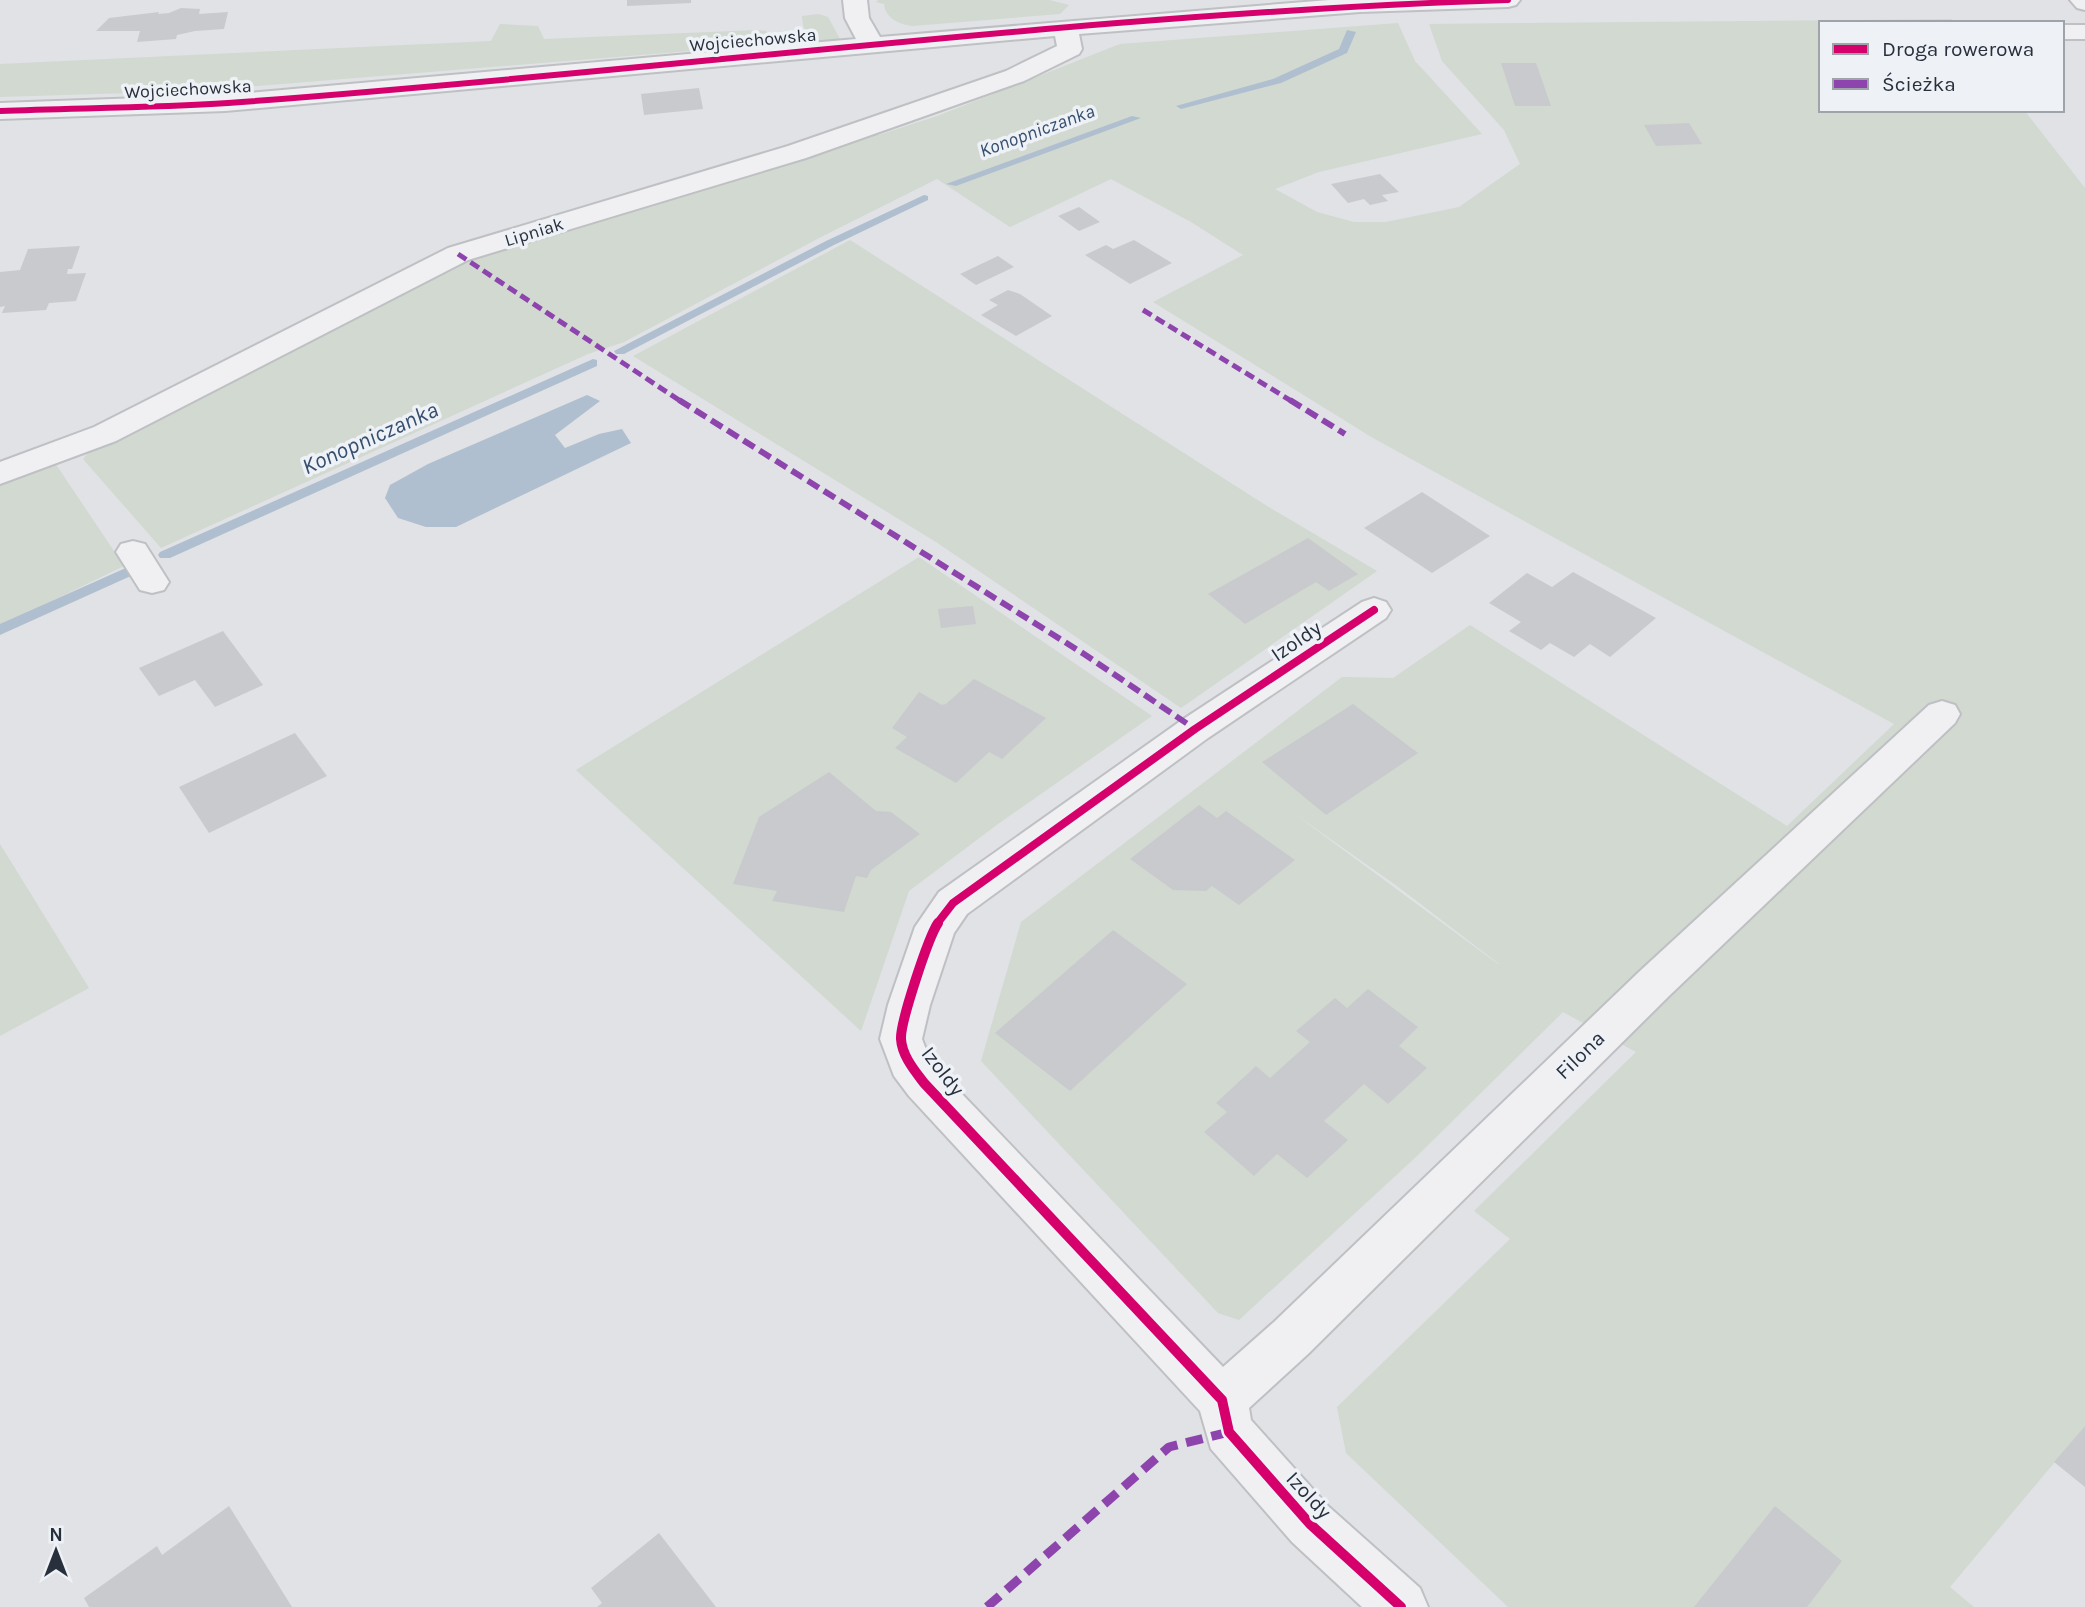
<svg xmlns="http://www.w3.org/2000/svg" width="2085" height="1607" viewBox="0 0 2085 1607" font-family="Karla,sans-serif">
<rect width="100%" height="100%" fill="#e0e2e5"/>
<path fill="#d1d9d1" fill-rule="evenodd" d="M878,0H1049L1069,5L1060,14L912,26C899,24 886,19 884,4L876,2Z
M819,14L828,17L840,39C817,46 803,40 802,16Z
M1952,19L1955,23H1821V110H2024L2085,188V1426L1950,1587L1974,1607H1508L1346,1453L1337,1407L1510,1239L1474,1211L1636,1052L1563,1012L1416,1157L1239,1320L1218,1313L981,1061L1021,922L1342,677L1393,678L1470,625L1787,826L1894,724L1373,438L1153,302L1243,255L1191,222L1111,179L1010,227L937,179L821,237L624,342L588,354L161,548L83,459L105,434L458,254L869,128L879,135L937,116L1120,44L1398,23L1415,61L1482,134L1319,172L1275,189L1317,212L1354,222H1386L1459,207L1520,164L1504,130L1442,61L1429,24ZM1292,812L1397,886L1499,964H1498Z
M500,24L538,26L544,39L757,30L766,31L770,36L764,42L752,46L194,91L0,97V64L491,41Z
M850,240L1267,506L1377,571L1181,708L936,542L633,356Z
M55,463L124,566L0,626V483Z
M919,557L1152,716L998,824L909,891L861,1031L576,770Z
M0,844L89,988L0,1036Z"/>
<path fill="#b0bfcf" d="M587,395L600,401L555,435L565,448L599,434L622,429L631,443L456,527H426L398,518L385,498L390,485L428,464Z"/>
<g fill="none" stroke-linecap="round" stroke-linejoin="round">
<path fill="#b0bfcf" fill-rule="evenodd" d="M1347,30L1356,32L1347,53L1281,83L1181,109L1176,106L1273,79L1339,49Z
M1132,116L1141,118L956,186L946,184Z
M924,195L928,196V200L834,245L624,354H616L614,351L826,241Z
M593,359L597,360V366L170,558H160L158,555L160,552Z
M128,567L135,572L133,575L0,635V624Z"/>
</g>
<path fill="#c9cacd" d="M627,0H691V3L627,6Z
M181,8L200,9L199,14L228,12L224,29L195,31L177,35L176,39L137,42L140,31H96L109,18L159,12L158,14L169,13Z
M1501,63H1536L1551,106H1515Z
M699,88L703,109L644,115L641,94Z
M1689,123L1702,144L1656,146L1644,125Z
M1380,174L1399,192L1382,195L1388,201L1370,205L1364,199L1348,203L1331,184Z
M1079,207L1100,222L1079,231L1058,216Z
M1134,240L1172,263L1130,284L1085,255L1106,245L1113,249Z
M80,246L72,269H68L67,274L86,273L76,301L49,303L46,310L2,313L5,306L0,307V272L20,270L28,249Z
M998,256L1014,267L976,285L960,274Z
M1008,290L1020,294L1052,316L1016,336L981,315L998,305L989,300Z
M1422,492L1490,536L1432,573L1364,528Z
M1308,538L1358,574L1329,591L1316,582L1245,624L1208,594Z
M1573,572L1656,618L1610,657L1590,644L1574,657L1550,643L1541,650L1509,631L1521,622L1489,603L1527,573L1552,587Z
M973,606L976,624L941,628L938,609Z
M223,631L263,685L215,707L195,680L159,696L139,668Z
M974,679L1046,718L1002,759L989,752L956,783L895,748L907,737L892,728L919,692L942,705L946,704Z
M1353,704L1418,753L1326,815L1262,762Z
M295,733L327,776L209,833L179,787Z
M829,772L876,811L891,812L920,834L871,870L867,878L856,876L844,912L772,901L777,891L733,884L759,817Z
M1199,805L1217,818L1226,811L1295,860L1239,905L1212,886L1206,891L1173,890L1130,859Z
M1113,930L1187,984L1070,1091L995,1033Z
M1368,989L1418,1027L1399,1046L1427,1068L1388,1104L1364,1084L1324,1121L1348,1140L1307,1178L1277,1154L1254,1176L1204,1132L1227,1112L1216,1103L1256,1066L1270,1078L1310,1042L1296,1031L1335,998L1347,1008Z
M2085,1426V1487L2054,1462Z
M229,1506L292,1607H89L84,1598L157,1546L162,1555Z
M1775,1506L1842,1561L1807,1607H1694Z
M659,1533L716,1607H597L602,1603L591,1588Z"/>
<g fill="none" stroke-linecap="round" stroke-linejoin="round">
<g stroke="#bec0c3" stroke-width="4">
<path id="minor" d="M843,0H867L869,18L880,37L1329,0H1520L1516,5L1508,7L1360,12L1079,34L1082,49L1079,54L1024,81L806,158L468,260L116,441L0,484V462L94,427L448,248L788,146L1006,71L1057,46L1055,36L225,111L0,119V103L225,95L856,39L845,18Z
M2070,0H2085V10L2077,8Z
M2062,25H2085V39H2062Z
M133,541L145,544L169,582L164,590L152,593L140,590L116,552L121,544Z
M1374,598L1386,602L1391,610L1386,618L1208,738L967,914L954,933L930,1005L922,1039L928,1055L939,1070L1223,1367L1274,1322L1640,971L1929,705L1942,701L1955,705L1960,714L1955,723L1670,995L1308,1354L1249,1408L1251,1420L1328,1506L1420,1588L1428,1607H1362L1292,1542L1211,1449L1200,1411L909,1096L894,1076L880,1039L888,1005L915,927L939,892L1182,720L1362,602Z"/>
</g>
<use href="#minor" fill="#f0f0f2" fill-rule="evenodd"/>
<path stroke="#8e44ad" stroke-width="5" stroke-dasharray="10 5" stroke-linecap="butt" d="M458,254L682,402
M1143,310L1293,402"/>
<path stroke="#8e44ad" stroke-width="6" stroke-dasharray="13 6" stroke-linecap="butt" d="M679,400L1084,654L1195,729
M1290,400L1345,434"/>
<path stroke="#8e44ad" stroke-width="9" stroke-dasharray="17 9" stroke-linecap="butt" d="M987,1607L1169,1447L1229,1432"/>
<g stroke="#eef1f5" stroke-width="10">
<path id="cycleway-far2" d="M0,111C76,108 152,108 228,103C655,72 1080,14 1508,0"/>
</g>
<g stroke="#eef1f5" stroke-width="12">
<path id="cycleway-far1" d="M936,925L953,903L1195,729L1374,610"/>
</g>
<g stroke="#eef1f5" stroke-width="15">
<path id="cycleway" d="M938,923C928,938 900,1023 901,1039C902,1056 915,1071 924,1083L1222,1400L1229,1432L1310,1524L1401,1607"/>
</g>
<use href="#cycleway-far2" stroke="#d6006c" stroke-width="6"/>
<use href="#cycleway-far1" stroke="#d6006c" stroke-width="8"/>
<use href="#cycleway" stroke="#d6006c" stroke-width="10"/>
</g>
<g text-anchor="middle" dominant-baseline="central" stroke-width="7" stroke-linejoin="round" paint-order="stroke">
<g font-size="18" fill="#28303d" stroke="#eef1f5">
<text transform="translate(753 40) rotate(-5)">Wojciechowska</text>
<text transform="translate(188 89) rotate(-3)">Wojciechowska</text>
<text transform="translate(534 232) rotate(-17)">Lipniak</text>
</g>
<g font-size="19" font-style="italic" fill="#354f6f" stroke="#eef1f5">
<text transform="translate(1037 131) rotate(-20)">Konopniczanka</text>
</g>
<g font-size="21" fill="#28303d" stroke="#eef1f5">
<text transform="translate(1296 641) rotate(-34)">Izoldy</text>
<text transform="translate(1580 1055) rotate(-44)">Filona</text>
<text transform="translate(943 1071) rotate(52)">Izoldy</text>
<text transform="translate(1309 1495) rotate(47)">Izoldy</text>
</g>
<g font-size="23" font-style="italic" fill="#354f6f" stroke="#eef1f5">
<text transform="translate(370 438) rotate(-24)">Konopniczanka</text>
</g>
</g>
<rect x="1819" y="21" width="245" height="91" fill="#eef1f5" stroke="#9fa4ab" stroke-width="2"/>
<rect x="1833" y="44" width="35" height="10" fill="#d6006c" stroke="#9fa4ab" stroke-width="2"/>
<text x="1882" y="56" font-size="21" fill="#28303d">Droga rowerowa</text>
<rect x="1833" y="79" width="35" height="10" fill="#8e44ad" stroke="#9fa4ab" stroke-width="2"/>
<text x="1882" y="91" font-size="21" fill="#28303d">Ścieżka</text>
<g transform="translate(56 1551)" stroke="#eef1f5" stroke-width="5" paint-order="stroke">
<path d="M0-5L12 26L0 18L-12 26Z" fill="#28303d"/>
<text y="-10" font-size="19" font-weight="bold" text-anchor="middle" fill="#28303d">N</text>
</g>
</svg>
